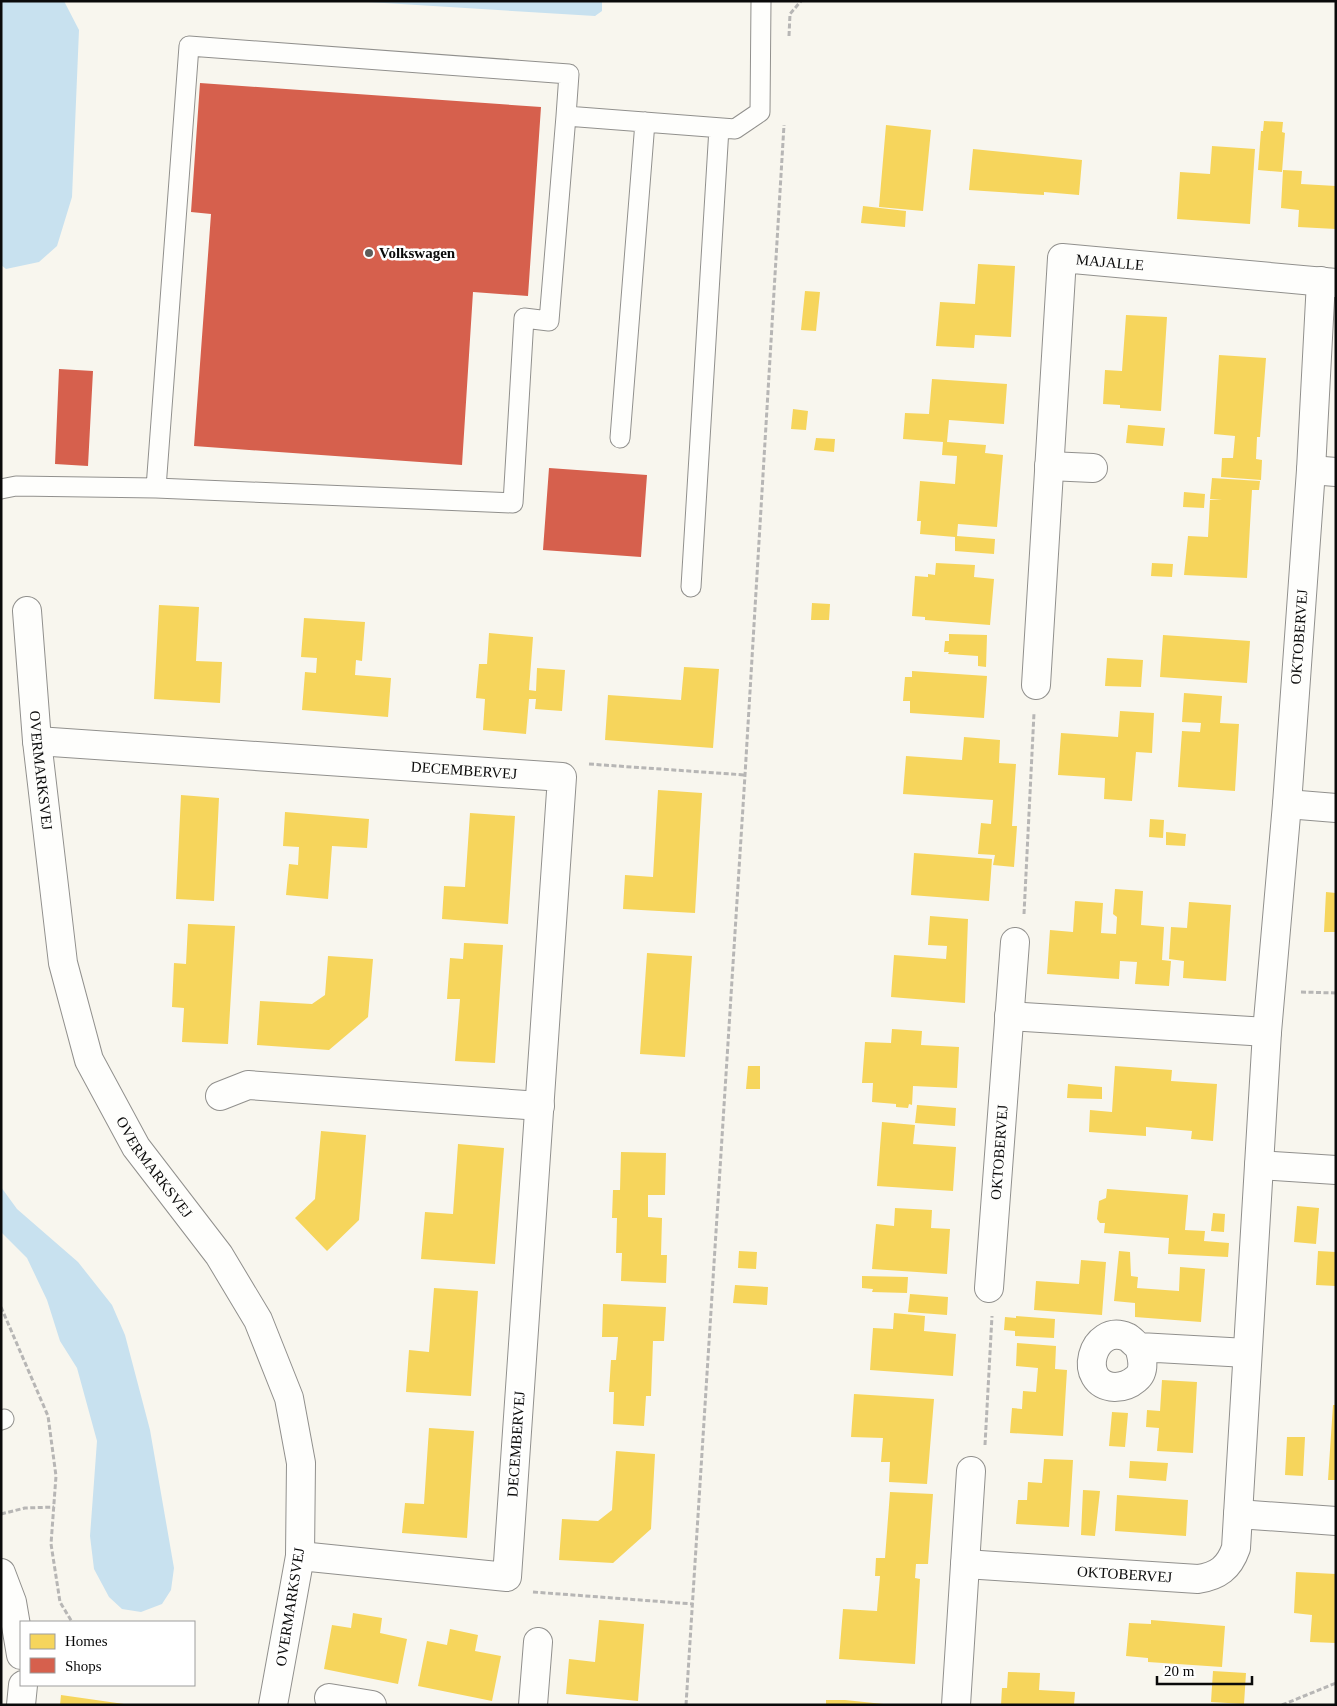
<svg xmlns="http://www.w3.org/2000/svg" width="1337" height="1706" viewBox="0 0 1337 1706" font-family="'Times New Roman',serif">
<rect width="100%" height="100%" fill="#f8f6ee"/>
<path fill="#c8e1ef" d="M1,1H64L79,30L72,197L57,246L39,262L6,269L1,265Z
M352,1H602V11L595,16Z
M1,1187L17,1209L78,1262L112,1305L125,1335L150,1430L174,1568L171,1590L162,1604L141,1612L122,1609L109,1597L94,1569L90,1536L97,1441L77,1368L60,1341L47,1300L27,1258L1,1232Z"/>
<path fill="#f6d55c" d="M1264,121L1283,122L1282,132L1285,133L1282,172L1258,170L1261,131H1263Z
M886,125L931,130L923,211L879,207Z
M1212,146L1255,149L1250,224L1177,219L1180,172L1210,174Z
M973,149L1082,160L1079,195L1044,192V195L969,190Z
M1283,170L1302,171L1301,184L1336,186V229L1298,227L1299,210L1281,208Z
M863,206L906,211L905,227L861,223Z
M978,264L1015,266L1011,337L975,335L974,348L936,346L940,302L975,304Z
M805,291L820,292L816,331L801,330Z
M1126,315L1167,317L1161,411L1120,408V405L1103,404L1105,370L1122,371Z
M1219,355L1266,358L1260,437H1257L1256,459L1262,460L1261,480L1221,477L1222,458H1233L1235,436L1214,434Z
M932,379L1007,384L1004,424L949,420L947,442L986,445L985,453L1003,455L997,527L958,524L957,536L995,539L994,554L955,551V537L920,534L921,521H917L920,481L955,484L957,456L942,455L943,442L903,439L905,413L929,414Z
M793,409L808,411L806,430L791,429Z
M1128,425L1165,428L1163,446L1126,443Z
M816,438L835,439L834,452L814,450Z
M1212,478L1260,481L1259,490H1252L1247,578L1184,575L1188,536L1208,537L1210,500H1222L1210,499Z
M1184,492L1205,494L1204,508L1183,507Z
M936,563L975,565L974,577L994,579L990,625L925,620V617L912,616L915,576L928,577V574L935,575Z
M1152,563L1173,564L1172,577L1151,576Z
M812,603L830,604L829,620H811Z
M159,605L199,607L196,661L222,662L220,703L154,699Z
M304,618L365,622L362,661L356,660L355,675L391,678L388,717L302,710L305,672L316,673L317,658L301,657Z
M489,633L533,637L529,690L536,691L537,668L565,670L562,711L535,709L536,699H529L526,734L483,730L485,699L476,698L479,664H487Z
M949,634L987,635L986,667L978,666V656L948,654L949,652H944L945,641H949Z
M1163,635L1250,641L1247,683L1160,677Z
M1107,658L1143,660L1141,687L1105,686Z
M684,667L719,669L713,748L605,740L608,695L681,700Z
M912,671L987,676L984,718L910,713V701H903L905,677H912Z
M1184,693L1222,696L1220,723L1239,724L1235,791L1178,787L1182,731L1200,732L1201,723L1182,722Z
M1120,711L1154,713L1152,753L1136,752L1132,801L1104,799L1105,778L1058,775L1061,733L1118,737Z
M964,737L1000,740L999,763L1016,764L1012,826H1017L1014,867L993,865L995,855L978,854L981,823L991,824L993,800L903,794L906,756L962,760Z
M658,790L702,793L695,913L623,909L625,875L653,877Z
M181,795L219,798L214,901L176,899Z
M285,812L369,819L367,848L332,846L328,899L286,895L289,864L298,865L299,847L283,846Z
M470,813L515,816L508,924L442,919L444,886L465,887Z
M1150,819L1164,820L1163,838L1149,837Z
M1166,832L1186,834L1185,846L1166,845Z
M914,853L992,859L989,901L911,895Z
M1115,889L1143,891L1141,925L1164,927L1162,960L1171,961L1169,986L1135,984L1137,962L1120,961L1119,979L1047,974L1050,930L1073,932L1075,901L1103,903L1101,933L1116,934L1117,917L1113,914Z
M1326,892L1336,893V932H1324Z
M1189,902L1231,905L1226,981L1183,978L1184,961L1169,959L1171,927L1187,928Z
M930,916L968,919L965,1003L891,997L894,955L946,959L947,946L928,945Z
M188,924L235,926L228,1044L182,1042L184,1008L172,1007L174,963L186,964Z
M464,943L503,945L495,1063L455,1061L460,999H447L450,958L463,959Z
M647,953L692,956L685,1057L640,1054Z
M328,956L373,959L368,1017L329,1050L257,1045L260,1001L312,1004L325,995Z
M892,1029L922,1031L921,1045L959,1047L957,1088L913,1086L912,1105L909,1104L908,1108L896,1107V1104L872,1102L873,1083H862L865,1042L891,1043Z
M748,1066H760V1089H746Z
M1115,1066L1172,1070L1171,1081L1217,1084L1213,1141L1191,1139L1192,1131L1146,1127V1136L1089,1132L1090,1110L1112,1112Z
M1068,1084L1102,1087V1099L1067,1098Z
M917,1105L956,1108L955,1126L915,1123Z
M882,1122L915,1125L913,1144L956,1147L953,1191L877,1186Z
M321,1131L366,1135L359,1220L327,1251L295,1218L315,1199Z
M458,1144L504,1148L495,1264L421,1259L425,1212L453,1214Z
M621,1152L666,1153L665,1195H648V1217L662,1218L661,1255H667L666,1283L621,1281L622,1253H616L617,1218H612L613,1190H620Z
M1107,1189L1188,1195L1185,1230L1205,1231L1204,1241L1229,1243L1228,1257L1168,1254L1169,1238L1104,1233L1105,1223H1100L1097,1219L1099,1201L1106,1198Z
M1297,1206L1319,1208L1316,1244L1294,1242Z
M895,1208L932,1210L931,1228L950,1229L947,1274L872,1269L876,1224L894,1226Z
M1213,1213L1225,1214L1224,1232L1211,1231Z
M739,1251L757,1252L756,1269L738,1268Z
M1119,1251L1130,1252L1131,1276L1138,1277L1137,1288L1179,1291L1180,1267L1205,1269L1201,1322L1135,1317V1303L1114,1301Z
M1318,1251L1336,1252V1286L1316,1285Z
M1081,1260L1106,1262L1102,1315L1034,1310L1036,1281L1079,1284Z
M862,1276L908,1277L907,1293L872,1292L873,1289L862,1288Z
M735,1285L768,1287L767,1305L733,1303Z
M434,1288L478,1291L471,1396L406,1392L409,1350L429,1352Z
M910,1294L948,1297L947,1315L908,1312Z
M603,1304L666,1307L664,1341H653L651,1396H646L644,1426L613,1424L614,1392H609L611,1360H616L618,1337H602Z
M894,1313L925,1316L924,1331L956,1334L953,1376L870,1370L873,1328L893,1329Z
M1016,1316L1055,1319L1054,1338L1015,1336V1331L1004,1330L1005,1317L1016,1318Z
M1017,1343L1056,1346L1055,1369L1067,1370L1063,1436L1010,1433L1012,1408L1022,1409L1023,1391L1036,1392L1038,1368L1016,1366Z
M1162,1380L1197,1382L1193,1453L1157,1451L1159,1428L1146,1427L1147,1410L1160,1411Z
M854,1394L934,1399L927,1484L889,1482L890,1462H881L883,1438L851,1437Z
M1333,1405H1336V1480H1328Z
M1112,1412L1128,1413L1125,1447L1109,1446Z
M429,1428L474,1431L467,1538L402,1533L405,1503L424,1504Z
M1287,1437H1305L1303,1476L1285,1475Z
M616,1451L655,1454L651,1529L613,1563L559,1560L562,1519L598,1521L612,1510Z
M1044,1459L1073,1460L1069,1527L1016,1524L1018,1500H1027L1028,1482L1042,1483Z
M1130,1461L1168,1463L1166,1481L1129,1478Z
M1083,1490L1100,1491L1095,1536L1081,1535Z
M890,1492L933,1494L928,1564H916L915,1578L920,1579L915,1664L839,1659L843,1609L877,1611L880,1576H875L876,1558H885Z
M1117,1495L1188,1500L1186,1536L1115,1531Z
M1296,1572L1336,1574V1643L1310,1642L1312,1615L1294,1613Z
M353,1613L382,1618L380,1633L407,1639L398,1684L324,1669L332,1625L351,1628Z
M599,1620L644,1624L638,1701L566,1694L569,1659L595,1662Z
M1151,1620L1225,1626L1222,1667L1148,1662V1658L1126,1656L1129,1623L1151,1624Z
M450,1629L478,1635L475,1651L501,1656L492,1701L418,1686L427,1641L447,1645Z
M1213,1671L1246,1673L1244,1704L1211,1702Z
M1008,1672L1040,1673L1039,1690L1075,1692L1074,1705H1001L1002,1688H1007Z
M61,1695L124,1704V1705H60Z
M826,1700H845L893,1705H826Z"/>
<path fill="#d6604d" d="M200,83L541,107L528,296L473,292L462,465L194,446L211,214L191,212Z
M59,369L93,371L88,466L55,464Z
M549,468L647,475L641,557L543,550Z"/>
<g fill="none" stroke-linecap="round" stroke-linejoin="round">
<g stroke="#91908d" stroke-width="21">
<path id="lane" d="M620,438L645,122
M156,488L513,503L524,318L549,321L566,116L735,129L760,112L761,1
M1,489L16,486L156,488L189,46L569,74L566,116
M691,587L719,128
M1,1420L4,1419"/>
</g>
<g stroke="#91908d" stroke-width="30">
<g id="street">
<path d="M1049,466L1093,468"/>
<path d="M1311,470L1336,472"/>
<path id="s1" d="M27,611L37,741L63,963L89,1060L136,1147L219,1255L258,1320L289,1398L301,1463L300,1556L273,1705"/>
<path id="s2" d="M1036,685L1062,258L1336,283"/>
<path id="s3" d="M37,741L562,777L507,1577L300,1556"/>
<path d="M1287,804L1336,808"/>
<path d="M1009,1016L1267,1032"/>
<path d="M220,1096L248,1085L540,1106"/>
<path d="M1259,1165L1336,1170"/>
<path id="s4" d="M989,1288L1015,942"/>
<path d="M1139,1347C1142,1357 1146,1371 1136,1379C1129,1385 1123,1387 1115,1387C1075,1385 1092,1322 1127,1337C1131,1339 1135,1344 1139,1347L1247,1353"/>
<path d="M1238,1514L1336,1521"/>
<path id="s5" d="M965,1564L1198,1579C1218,1576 1229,1568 1236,1548L1267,1032L1287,804L1311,470L1321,281"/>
<path d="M1,1573L12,1602L21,1655"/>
<path d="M329,1698L372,1705"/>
<path d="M21,1705L23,1685"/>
<path d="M533,1705L538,1642"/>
<path d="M956,1705L971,1471"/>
</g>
</g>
<path stroke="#b7b6b5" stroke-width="3" stroke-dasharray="5 2.5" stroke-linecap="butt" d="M789,36L790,14L801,1
M589,764L745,775
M1024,914L1034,713
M1301,992L1336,993
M1,1307L48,1416L56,1476L51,1544L60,1602L72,1622
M985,1445L992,1316
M1,1514L25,1508L54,1507
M533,1592L693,1604
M686,1705L745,775L784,125
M1282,1705L1336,1683"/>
<use href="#lane" stroke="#fefefc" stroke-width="19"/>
<use href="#street" stroke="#fefefc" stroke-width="28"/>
</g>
<circle fill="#5d5d5a" stroke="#fff" stroke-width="2" cx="369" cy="253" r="5"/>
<g text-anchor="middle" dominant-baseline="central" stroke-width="5" stroke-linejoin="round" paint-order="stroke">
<g font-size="15" font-weight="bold" fill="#0a0a0a" stroke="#fff" text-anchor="start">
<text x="379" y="253">Volkswagen</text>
</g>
<g font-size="15" fill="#0a0a0a" stroke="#fff">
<text stroke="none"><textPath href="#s2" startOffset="476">MAJALLE</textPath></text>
<text stroke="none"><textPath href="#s5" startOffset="1199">OKTOBERVEJ</textPath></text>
<text stroke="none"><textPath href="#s1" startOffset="160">OVERMARKSVEJ</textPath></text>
<text stroke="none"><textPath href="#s3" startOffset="428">DECEMBERVEJ</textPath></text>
<text stroke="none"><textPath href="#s4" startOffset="136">OKTOBERVEJ</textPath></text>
<text stroke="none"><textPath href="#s1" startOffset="580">OVERMARKSVEJ</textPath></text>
<text transform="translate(516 1444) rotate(-86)">DECEMBERVEJ</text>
<text stroke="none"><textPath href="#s5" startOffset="160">OKTOBERVEJ</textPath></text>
<text transform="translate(290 1607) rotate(-81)">OVERMARKSVEJ</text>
</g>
</g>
<rect width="1337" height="1706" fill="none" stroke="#0a0a0a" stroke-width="5"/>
<rect x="20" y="1621" width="175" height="65" fill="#ffffff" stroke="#9d9d9d"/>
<rect x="30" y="1634" width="25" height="15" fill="#f6d55c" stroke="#9d9d9d"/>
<text x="65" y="1646" font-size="15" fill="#0a0a0a">Homes</text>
<rect x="30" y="1658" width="25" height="15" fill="#d6604d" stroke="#9d9d9d"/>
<text x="65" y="1671" font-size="15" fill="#0a0a0a">Shops</text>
<path d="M1157 1676v8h95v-8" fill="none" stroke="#0a0a0a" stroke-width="2.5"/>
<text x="1164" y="1676" font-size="15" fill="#0a0a0a" stroke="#ffffff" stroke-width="4" paint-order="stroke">20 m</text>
</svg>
